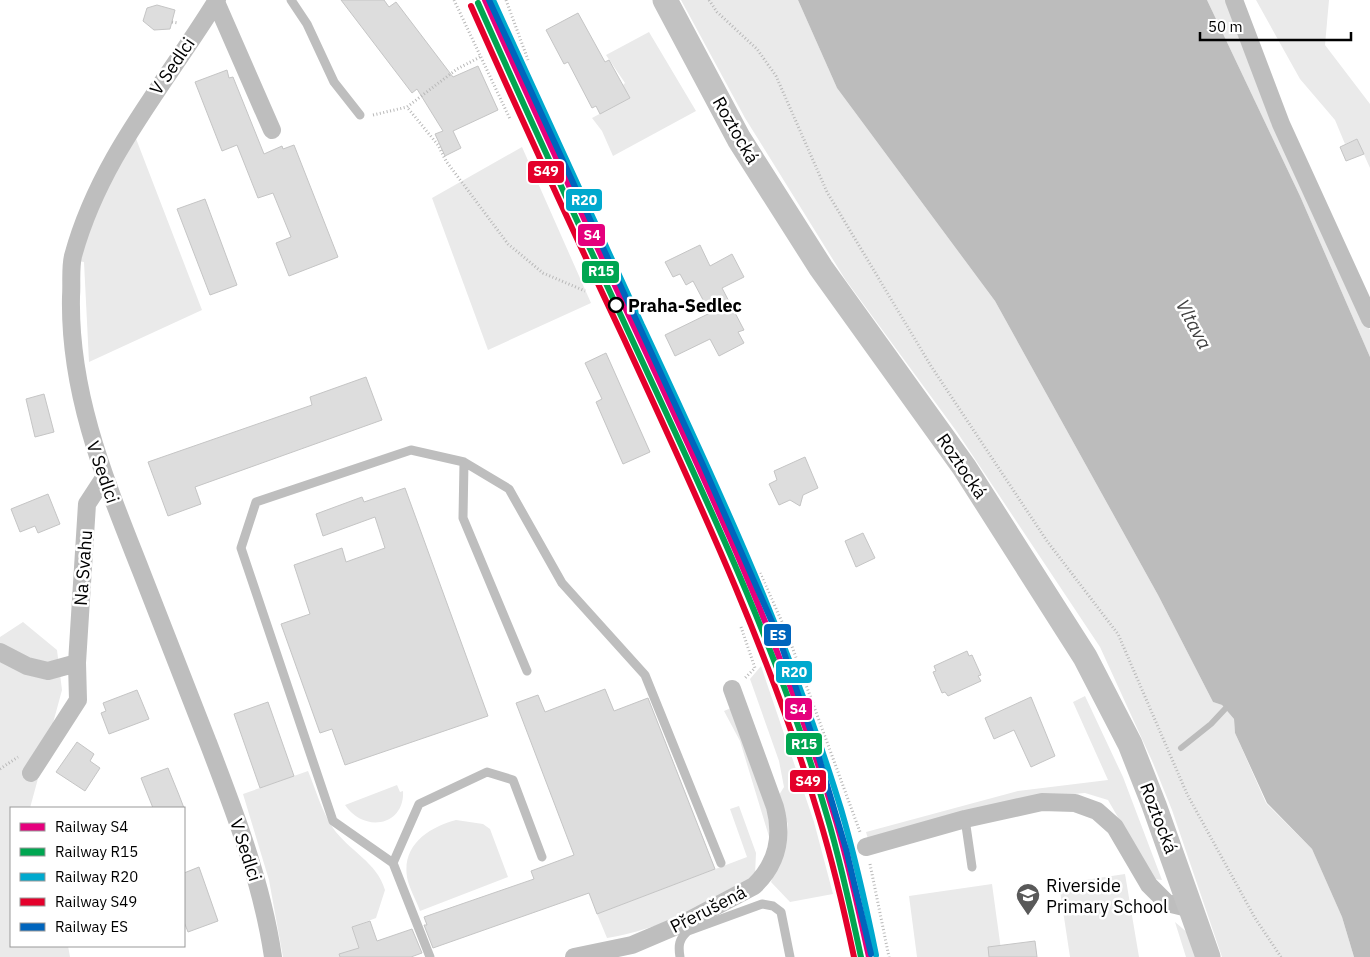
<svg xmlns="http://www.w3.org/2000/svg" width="1370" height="957" viewBox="0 0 1370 957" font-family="'IBM Plex Sans',sans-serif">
<rect width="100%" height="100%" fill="#fff"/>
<path fill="#eaeaea" d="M681,0H798L837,88L995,301L1158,595L1213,702L1222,705L1234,719L1235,733L1266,803L1312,849L1342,917L1354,957H1222L1172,810L1153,763L1100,647L957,432L845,279L745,118Z
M1207,0H1228L1323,225L1370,330V357L1300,196Z
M1256,0H1329L1325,45L1370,104V168L1357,139L1345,144L1335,120L1300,79Z
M649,32L696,111L613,156L602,131L592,118L629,98L623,85L625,83L606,55Z
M135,136L202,310L89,362L84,262L78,261C91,216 112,176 135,136Z
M522,147L591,303L488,350L432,198Z
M23,622L57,650L62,690L30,808H11V946H68L70,957H0V637Z
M761,666L814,822L833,894L790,902L771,882L786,842L788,825L779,795L784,787L779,761L750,679Z
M1085,696L1123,777L1162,880L1154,879L1150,873L1108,800L1085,793L1039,797L868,839L866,832L1018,791L1108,780L1073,702Z
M731,708L772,824L771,843L740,741L724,711Z
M308,771C316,790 322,812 333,828C349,851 377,862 385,890L376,918L352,927L362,957H283L269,880L243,794Z
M397,785L400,792L403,791C405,825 365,834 345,805Z
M739,806L756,853L755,875C712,905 660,929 607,938L597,914L747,857L730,809Z
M456,820L483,824L490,829L508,877L420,911C416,900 409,888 407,877C402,844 430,827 456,820Z
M1125,874L1139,957H1070L1059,884Z
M992,884L1002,957H917L909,896Z
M1175,922L1189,934L1197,957H1186Z"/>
<path fill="#bcbcbc" d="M798,0H1207L1300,196L1370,357V957H1354L1342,917L1312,849L1267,803L1235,733L1234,719L1222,705L1213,702L1158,595L995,301L837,88Z"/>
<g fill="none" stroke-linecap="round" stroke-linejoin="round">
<path stroke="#bcbcbc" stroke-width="6" d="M1181,748L1211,724L1225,709"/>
</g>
<path fill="#ddd" stroke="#c5c5c5" d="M341,0H384L389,7L396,2L453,77L478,66L498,110L453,131L461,148L445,156L435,134L443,131L417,89L412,93Z
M157,5L175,10L170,29L154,30L143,21L147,8Z
M578,13L605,62L609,60L630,98L600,114L596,106L592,108L568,62L564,64L546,30Z
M227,70L229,78L233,77L264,154L282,146L283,149L294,145L338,257L289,276L276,243L291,237L273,193L258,198L237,145L222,151L195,82Z
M1357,139L1364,154L1346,161L1340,147Z
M205,199L237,285L210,295L177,209Z
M700,245L710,266L732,254L744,277L722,288L744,330L738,332L744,343L719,356L710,339L675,356L665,335L710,313L693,281L686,285L680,274L673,277L665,262Z
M606,353L650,452L623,464L596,402L602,399L585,363Z
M366,377L382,420L195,487L201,504L168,516L148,462L312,405L310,397Z
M44,394L54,432L35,437L26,399Z
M805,457L818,488L803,495L800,506L790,500L779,505L769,484L777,480L774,471Z
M405,488L488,716L345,765L332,729L320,733L281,624L310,614L294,565L342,548L346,562L385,548L375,517L323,536L316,514L362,497L364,502Z
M48,494L60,524L38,533L35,526L20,532L11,509Z
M863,533L875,558L856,567L845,541Z
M967,651L969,656L972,655L981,675L978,676L981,681L948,696L945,692L942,693L933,672L936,671L934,666Z
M605,689L614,711L648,698L715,869L597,914L589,893L433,948L424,925H427L424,917L534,879L531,871L574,855L516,703L538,695L545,712Z
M137,690L149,719L109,734L101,713L106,711L103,703Z
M1031,697L1055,756L1031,767L1014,730L994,739L985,718Z
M268,702L294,776L260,788L234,714Z
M77,742L94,754L90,761L100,768L85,791L56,772Z
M168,768L179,795L184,808H153L141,778Z
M199,867L218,921L188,932L184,922V873Z
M370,921L377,941L412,929L422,953L411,957H340L339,954L359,948L352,927Z
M1035,941L1037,957H989L988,947Z"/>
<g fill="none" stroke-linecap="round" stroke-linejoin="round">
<path stroke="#b8b8b8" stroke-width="3" stroke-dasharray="1 2.5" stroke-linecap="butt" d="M454,0L510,119
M506,0L528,60
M709,0L717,12L757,49L776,76L827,192L931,366L1047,541L1118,634L1187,794L1255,918L1281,957
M172,22L178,23
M480,57L457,69L407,107L438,145L446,161L508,244L543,273L585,291
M373,115L407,107
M760,573L787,633L860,832
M741,627L755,668L745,678
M0,769L18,757
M870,864L889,957"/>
<path stroke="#bebebe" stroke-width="9" d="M291,0L307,24L334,82L360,115
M464,462L463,518L527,671
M965,819L972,867
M393,863L419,804L487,772L513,780L542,857
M430,957L393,863L333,821L241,548L256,502L411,450L464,462L509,489L562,583L645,675L721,863
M680,957C678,945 679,939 688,931L762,904L773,906L781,912L790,957"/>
<path stroke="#bebebe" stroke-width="18" d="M217,0C165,85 100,157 73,256C70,269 72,284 71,297C69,395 106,482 141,571C163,627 185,683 207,740C234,810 262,882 273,957
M1234,0L1281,124L1370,319
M216,2L272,130
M0,652L27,666L48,671L77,663
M31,773L78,700L77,663L87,504L104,478
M866,847L965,819L1042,802L1075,803L1097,811L1115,827L1149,885L1167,903L1192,909
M574,957L632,945L686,922L754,886C777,864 783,837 775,807L732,689"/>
<path stroke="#c2c2c2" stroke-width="25" d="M665,0L739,139L821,268L964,467L1085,657L1130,744L1154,805L1208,957"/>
<g stroke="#fff" stroke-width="10">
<path id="rail-1" d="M485,0C534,111 585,221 636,331C709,488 782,645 833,811C848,859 858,908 869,957"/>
</g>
<g stroke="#fff" stroke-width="10">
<path id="rail-2" d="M478,3C527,113 578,223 629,333C702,490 779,649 827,816C841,863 851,910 861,957"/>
</g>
<g stroke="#fff" stroke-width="10">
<path id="rail-3" d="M493,0C542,109 592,217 642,325C716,483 790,642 841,809C855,857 866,906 876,955"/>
</g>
<g stroke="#fff" stroke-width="10">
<path id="rail-4" d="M471,6C521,118 572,229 624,339C696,495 770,652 819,817C833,863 844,910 854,957"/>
</g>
<g stroke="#fff" stroke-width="10">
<path id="rail-5" d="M489,0L703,465L779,638L814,741L846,849L871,954"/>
</g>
<use href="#rail-1" stroke="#e5007d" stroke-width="6"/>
<use href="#rail-2" stroke="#00a651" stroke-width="6"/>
<use href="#rail-3" stroke="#00a9ce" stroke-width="6"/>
<use href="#rail-4" stroke="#e4002b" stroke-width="6"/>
<use href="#rail-5" stroke="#0065bd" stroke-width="6"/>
</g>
<defs>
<g id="school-pin" transform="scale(1.25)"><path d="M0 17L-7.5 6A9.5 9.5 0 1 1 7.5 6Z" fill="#595959" stroke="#fff"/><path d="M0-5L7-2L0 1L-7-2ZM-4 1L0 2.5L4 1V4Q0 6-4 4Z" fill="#fff"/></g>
</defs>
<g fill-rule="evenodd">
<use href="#school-pin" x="1028" y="895"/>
</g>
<circle fill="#fff" stroke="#000" stroke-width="2.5" cx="616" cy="305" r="7"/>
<g text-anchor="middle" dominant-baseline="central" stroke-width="5" stroke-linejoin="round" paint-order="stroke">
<g font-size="18" fill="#000" stroke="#fff">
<text transform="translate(172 66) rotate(-56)">V Sedlci</text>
<text transform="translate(736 130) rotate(60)">Roztocká</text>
<text transform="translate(962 466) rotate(56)">Roztocká</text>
<text transform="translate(103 472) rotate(71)">V Sedlci</text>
<text transform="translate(83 568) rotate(-86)">Na Svahu</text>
<text transform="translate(1159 818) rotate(69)">Roztocká</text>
<text transform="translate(246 850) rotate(72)">V Sedlci</text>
<text transform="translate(708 909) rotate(-27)">Přerušená</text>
</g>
<g font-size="18" font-weight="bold" fill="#000" stroke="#fff" text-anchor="start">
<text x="628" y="305">Praha-Sedlec</text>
</g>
<g font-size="18" fill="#000" stroke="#fff" text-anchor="start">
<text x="1046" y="885">Riverside<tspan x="1046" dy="21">Primary School</tspan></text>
</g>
<g font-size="19" font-style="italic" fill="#414141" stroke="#fff">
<text transform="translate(1194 324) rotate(62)">Vltava</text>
</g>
</g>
<g stroke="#fff" stroke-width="2">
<rect x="527" y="160" width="38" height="24" rx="5" fill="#e4002b"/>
<rect x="565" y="188" width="38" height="24" rx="5" fill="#00a9ce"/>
<rect x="577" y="223" width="29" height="24" rx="5" fill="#e5007d"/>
<rect x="581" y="260" width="39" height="24" rx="5" fill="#00a651"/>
<rect x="763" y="623" width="29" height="24" rx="5" fill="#0065bd"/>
<rect x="775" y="660" width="38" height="24" rx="5" fill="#00a9ce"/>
<rect x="784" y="697" width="29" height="24" rx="5" fill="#e5007d"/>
<rect x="785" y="732" width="38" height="24" rx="5" fill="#00a651"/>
<rect x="789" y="769" width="38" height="24" rx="5" fill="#e4002b"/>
</g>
<g font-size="14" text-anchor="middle" font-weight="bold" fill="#fff">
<text x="546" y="176">S49</text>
<text x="584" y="205">R20</text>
<text x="592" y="240">S4</text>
<text x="601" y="276">R15</text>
<text x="778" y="640">ES</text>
<text x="794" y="677">R20</text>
<text x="798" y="714">S4</text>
<text x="804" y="749">R15</text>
<text x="808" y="786">S49</text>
</g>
<rect x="10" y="807" width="175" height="140" fill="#ffffff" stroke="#999999"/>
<rect x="20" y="823" width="25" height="8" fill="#e5007d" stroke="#999999"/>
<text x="55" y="832" font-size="15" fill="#000000">Railway S4</text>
<rect x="20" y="848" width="25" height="8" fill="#00a651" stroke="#999999"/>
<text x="55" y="857" font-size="15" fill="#000000">Railway R15</text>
<rect x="20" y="873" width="25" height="8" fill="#00a9ce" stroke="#999999"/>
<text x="55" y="882" font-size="15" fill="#000000">Railway R20</text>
<rect x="20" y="898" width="25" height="8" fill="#e4002b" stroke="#999999"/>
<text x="55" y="907" font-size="15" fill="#000000">Railway S49</text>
<rect x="20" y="923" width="25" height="8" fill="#0065bd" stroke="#999999"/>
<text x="55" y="932" font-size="15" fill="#000000">Railway ES</text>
<path d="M1200 32v8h151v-8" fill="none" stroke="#000000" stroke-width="2.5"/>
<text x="1208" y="32" font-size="15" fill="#000000" stroke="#ffffff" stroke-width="4" paint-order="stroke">50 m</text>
</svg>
